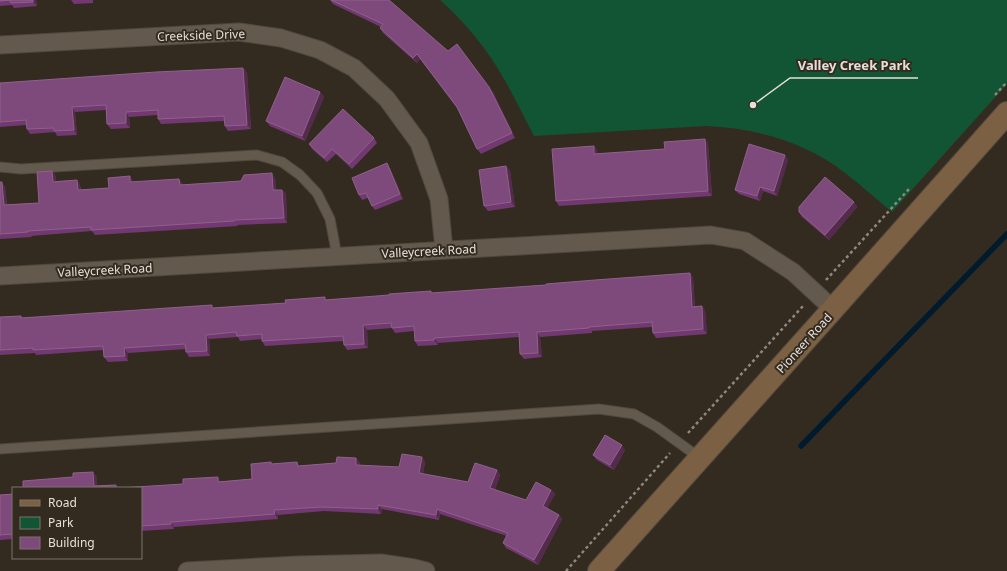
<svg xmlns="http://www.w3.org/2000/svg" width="1007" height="571" viewBox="0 0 1007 571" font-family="'Noto Sans',sans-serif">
<rect width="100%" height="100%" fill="#342b20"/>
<path fill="#125534" d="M440,0H1007V84L892,212C876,199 861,185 845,173C806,142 755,128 706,126L534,136C524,117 515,98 504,79C488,50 465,22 440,0Z"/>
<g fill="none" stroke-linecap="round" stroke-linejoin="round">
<path stroke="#001b2d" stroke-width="5.5" d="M801,446L1007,234"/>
<g stroke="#50483f" stroke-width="11">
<path id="lane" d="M0,167L21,169L257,155L282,162L300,175L317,193L330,219L337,256
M0,449L599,409L634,414L657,427L700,458"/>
</g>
<g stroke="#50483f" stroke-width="19">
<path id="street" d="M0,45L239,32L281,38L320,50L354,68L387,99L419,143L439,199L444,250
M0,276L711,235L745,241L793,272L833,309
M187,571L298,565L381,563L414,568L426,571"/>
</g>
<g stroke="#50483f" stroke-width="24">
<path id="secondary" d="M599,571L833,309L1007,113"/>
</g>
<path stroke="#908880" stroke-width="2.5" stroke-dasharray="3 3" stroke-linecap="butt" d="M995,95L1007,82
M826,280L909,189
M688,433L803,306
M566,571L670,453"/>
<use href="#lane" stroke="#64594d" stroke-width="9"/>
<use href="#street" stroke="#64594d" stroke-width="17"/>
<use href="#secondary" stroke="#7c6043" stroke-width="22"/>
</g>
<path fill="#723871" d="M0,0H36L37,6L14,8L12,5L0,6Z
M71,0H93V3L74,4Z
M330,0H389L493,92L515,138L481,154L477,149L457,108L420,59L417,63L383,33L380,28L381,27L333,4Z
M243,68L247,73L251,129L228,131L225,126L224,121L161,124L158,119V115L129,117L130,128L111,129L107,124L106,110L75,112L77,135L57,136L55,132L30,134L27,129L26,125L0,127V83Z
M320,92L324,97L305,141L270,126L266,121Z
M374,138L377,143L352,169L336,154L327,162L312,149L309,144Z
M705,139L708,144L712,196L559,206L556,201L594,146L597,150V154L665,149Z
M788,160L777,196L763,191L760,201L739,194L735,190Z
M506,166L510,171L515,207L488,211L484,206Z
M390,168L403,199L375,210L372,206L368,198L362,200L359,195Z
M56,176V181L77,180L80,185L81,190L109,188L133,181V182L183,184V185L241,181L275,178L276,190H282L286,194L287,223L237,225L238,226L95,235L92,231L31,236L32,237L0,239V182L5,187L7,205L39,203Z
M854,202L857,207L829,240L802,217L799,212Z
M690,273L693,278L695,307L702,306L705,311L707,334L656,338L653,333L652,327L592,331V333L540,337L542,357L524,359L520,354L519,337L438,343V345L418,346L415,341L414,331L395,333L392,328L367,330L368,348L347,350L344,345V341L265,346L262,341V339L240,341L238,337L209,339L210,356L189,357L186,352V349L128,353V361L108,362L104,357V350L36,355L35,353L0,355V317L21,316L23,318L213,308L546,285Z
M625,450L614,470L597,460L593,455Z
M422,457L425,462L423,474L468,482L497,470L500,475L495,490L526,500L551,490L555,494L547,508L559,515L562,519L538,565L506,548L503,543L507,536L440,514L439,520L382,509L381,514L324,511L278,515V519L174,527V529L141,531V488L252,479L271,462L272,464L300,466L336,463L356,458L360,463V465L399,467Z
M13,494V539L0,540V495Z"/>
<path fill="#542b4c" d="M33,0H36L37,6L33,2Z
M417,54L420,59L417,63L413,58Z
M243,68L247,73L251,129L247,125Z
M489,87L493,92L515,138L512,133Z
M320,92L324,97L305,141L302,136Z
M72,107L75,112L77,135L74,130Z
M126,112L129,117L130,128L126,123Z
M705,139L708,144L712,196L708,191Z
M594,146L597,150L598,159L594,154Z
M785,155L788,160L777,196L774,191Z
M387,163L390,168L403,199L400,194Z
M506,166L510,171L515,207L511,202Z
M52,171L56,176V186L53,182Z
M272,173L275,178L276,195L273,190Z
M130,176L133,181V187L130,182Z
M179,179L183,184V190L180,185Z
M77,180L80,185L81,195L78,190Z
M2,182L5,187L7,210L4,205Z
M760,187L763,191L760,201L757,196Z
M282,190L286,194L287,223L284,218Z
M854,202L857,207L829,240L825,235Z
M690,273L693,278L695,312L692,307Z
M702,306L705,311L707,334L703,329Z
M363,325L367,330L368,348L364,344Z
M537,332L540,337L542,357L538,353Z
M206,335L209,339L210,356L207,351Z
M434,338L438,343V345L434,340Z
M124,348L128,353V361L125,356Z
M622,445L625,450L614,470L610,465Z
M422,457L425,462L422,478L419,473Z
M356,458L360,463L359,470L356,465Z
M497,470L500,475L494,493L490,488Z
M93,472L97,477V488L94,486Z
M218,477L221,482H218Z
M551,490L555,494L546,511L543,506Z
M378,505L382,509L381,514L378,509Z
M437,509L440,514L439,520L436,515Z
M274,510L278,515V519L275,514Z
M559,515L562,519L538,565L534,560Z
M171,522L174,527V529L171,524Z"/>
<path fill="#7e4a7c" stroke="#8e618a" d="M0,0H33V2L11,3L10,0L0,1Z
M331,0H389L448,51L457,44L489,87L512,133L477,149L457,107L417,54L413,58L380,28L383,24Z
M243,68L247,125L225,126L224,116L158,119V110L126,112V123L107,124L106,105L72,107L74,130L54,131V128L27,129L26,120L0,122V83L156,72Z
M285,77L320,92L302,136L266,121Z
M343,109L374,138L349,164L332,149L324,158L309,144Z
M705,139L708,191L556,201L552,149L594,146V154L665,149L664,142Z
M749,144L785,155L774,191L760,187L757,196L735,190Z
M387,163L400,194L372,206L366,193L359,195L352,178Z
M506,166L511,202L484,206L479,170Z
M52,171L53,182L77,180L78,190L109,188L108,178L130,176V182L179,179L180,185L241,181L244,175L272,173L273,190H282L284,218L234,220V221L91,230V227L28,231V232L0,234V182H2L4,205L39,203L37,172Z
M825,177L854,202L825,235L799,212V207Z
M690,273L692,307L702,306L703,329L653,333L652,322L589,327V328L537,332L538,353L520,354L519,332L434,338V340L415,341L414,326L392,328L391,323L363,325L364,344L344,345L343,336L262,341V334L237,336L236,332L206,335L207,351L186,352L185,344L124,348L125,356L104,357L103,346L33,350V348L0,350V317L21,316V318L212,305V308L286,303L285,300L325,297V300L389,295V294L431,291V293L546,285V284L595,280Z
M605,435L622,445L610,465L593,455Z
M402,454L422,457L419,473L468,482L475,463L497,470L490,488L526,500L536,482L551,490L543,506L559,515L534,560L503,543L508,533L437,509L436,515L378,505V509L321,507L274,510L275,514L171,522V524L141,526V488H120L183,484V479L218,477V482L252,479L251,464L271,462V464L297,462L298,466L336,463L337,457L356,458V465L399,467Z
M93,472L94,486L116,485V488H23V481L73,477V473Z
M13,494V534L0,535V495Z"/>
<g text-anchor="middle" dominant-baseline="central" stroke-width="4" stroke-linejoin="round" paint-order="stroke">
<g font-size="12" fill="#e5dfd8" stroke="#342b20">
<text transform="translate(201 35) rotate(-2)">Creekside Drive</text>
<text transform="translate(429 251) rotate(-3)">Valleycreek Road</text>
<text transform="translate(105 270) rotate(-3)">Valleycreek Road</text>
<text transform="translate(804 343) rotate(-48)">Pioneer Road</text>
</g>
</g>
<path fill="none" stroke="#e5dfd8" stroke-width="1.5" d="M753 105L790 78H918"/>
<circle fill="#e5dfd8" stroke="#342b20" stroke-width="1.5" cx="753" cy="105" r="4"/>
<g font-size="13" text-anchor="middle" font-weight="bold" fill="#e5dfd8" stroke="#342b20" stroke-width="4" stroke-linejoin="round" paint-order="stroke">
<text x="854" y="70">Valley Creek Park</text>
</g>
<rect x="12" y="487" width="130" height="72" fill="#342b20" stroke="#7b736a"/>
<rect x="20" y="500" width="20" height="6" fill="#7c6043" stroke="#7b736a"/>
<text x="48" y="507" font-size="12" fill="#e5dfd8">Road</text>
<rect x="20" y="517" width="20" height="12" fill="#125534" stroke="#7b736a"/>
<text x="48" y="527" font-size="12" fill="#e5dfd8">Park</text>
<rect x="20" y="537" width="20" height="12" fill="#7e4a7c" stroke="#7b736a"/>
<text x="48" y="547" font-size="12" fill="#e5dfd8">Building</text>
</svg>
